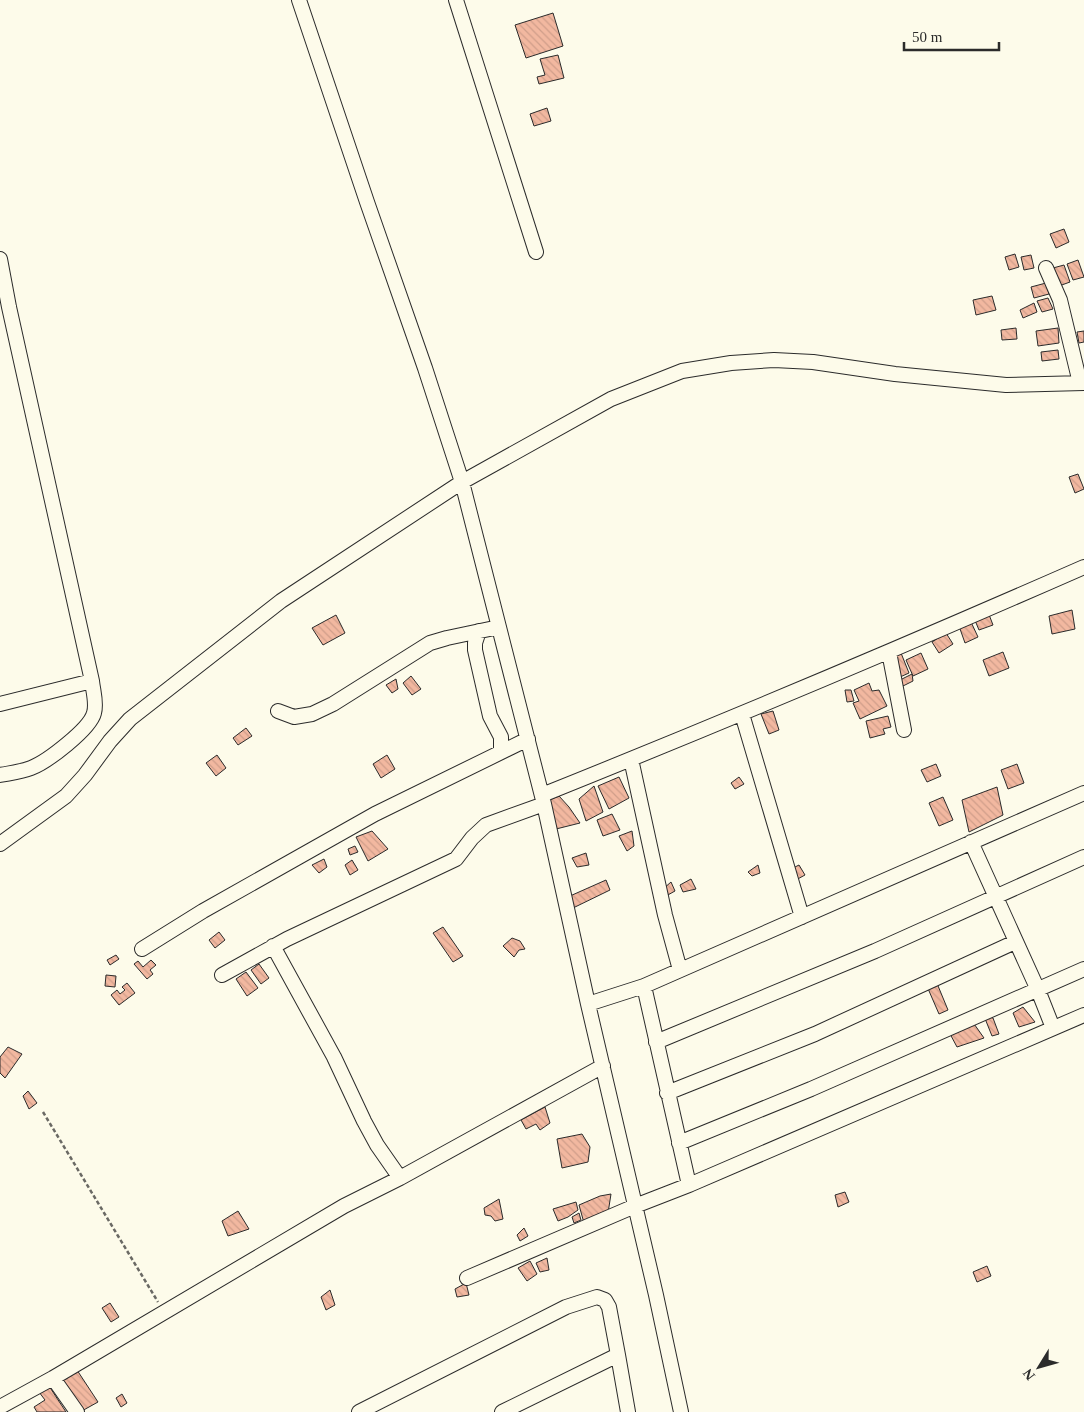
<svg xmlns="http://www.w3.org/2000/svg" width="1084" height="1412" viewBox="0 0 1084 1412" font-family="'Times New Roman',serif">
<defs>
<pattern id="building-back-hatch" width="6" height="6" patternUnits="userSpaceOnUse" patternTransform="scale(1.25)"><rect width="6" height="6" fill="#f2b8a0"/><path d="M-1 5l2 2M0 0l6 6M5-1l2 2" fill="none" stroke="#d09e8a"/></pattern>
</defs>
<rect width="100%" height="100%" fill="#fdfbea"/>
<path fill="url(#building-back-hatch)" stroke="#2b2b2b" d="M553,13L563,46L526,58L515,25Z
M558,55L564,78L539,84L537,77L545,75L540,59Z
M547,108L551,121L534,126L530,114Z
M1064,229L1069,242L1056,248L1050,234Z
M1015,254L1019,267L1009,270L1005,257Z
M1031,255L1034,268L1024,270L1021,257Z
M1078,260L1084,277L1073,280L1067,264Z
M1064,265L1070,282L1059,286L1053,268Z
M1046,283L1049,294L1034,298L1031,287Z
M992,296L996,310L976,315L973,300Z
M1048,298L1053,309L1042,312L1037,301Z
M1034,303L1037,312L1023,318L1020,310Z
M1016,328L1017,339L1002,340L1001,330Z
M1058,328L1059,343L1038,346L1036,331Z
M1084,331V342L1079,343L1077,332Z
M1058,350L1059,359L1042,361L1041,352Z
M1078,474L1084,489L1075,493L1069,477Z
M1072,610L1075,629L1052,634L1049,616Z
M988,612L993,625L979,630L974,618Z
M336,615L345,633L323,645L312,628Z
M971,622L978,637L965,643L959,626Z
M946,633L953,644L939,653L932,642Z
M1003,652L1009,668L989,676L983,660Z
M901,653L909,673L900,677L892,657Z
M921,653L928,669L913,676L906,660Z
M912,674L913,681L903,686L900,680Z
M411,676L421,689L412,695L403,683Z
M396,679L398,689L392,693L386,685Z
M869,683L872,691L879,690L887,706L860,719L853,703L859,701L854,690Z
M845,690H851L854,701L847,702Z
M773,711L779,730L769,734L761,714Z
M888,716L891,727L883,729L885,734L870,738L866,721Z
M246,728L252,736L238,745L233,738Z
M217,755L226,768L216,776L206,763Z
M387,755L395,769L381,778L373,764Z
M936,764L941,776L927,782L921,770Z
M1017,764L1024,783L1008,789L1001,770Z
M619,777L629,798L609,809L598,786Z
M739,777L744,784L735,789L731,783Z
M594,786L603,812L586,821L579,799Z
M997,787L1003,815L969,832L962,800Z
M559,796L569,807L580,823L556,829L549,800Z
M943,797L953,820L939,826L929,803Z
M612,814L620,830L603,836L597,820Z
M372,831L388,849L368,861L356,837Z
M632,831L634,846L627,851L619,836Z
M355,846L358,852L350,855L348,849Z
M586,853L589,865L577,867L572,858Z
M324,859L327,867L319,873L312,865Z
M352,860L358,870L350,875L345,865Z
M758,865L760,873L752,876L748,872Z
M799,865L805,875L794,881L789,870Z
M691,879L696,889L683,892L680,885Z
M606,880L610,890L573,908L570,896Z
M671,882L675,891L666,896L663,889Z
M443,927L463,956L453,962L433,933Z
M219,932L225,940L215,948L209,940Z
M512,938L520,941L525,949L519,950L514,957L503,946Z
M116,955L119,959L110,965L107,960Z
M151,960L156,965L150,970L153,974L147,979L134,964L138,961L143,967Z
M259,964L269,978L261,984L251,970Z
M246,972L258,988L247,996L236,979Z
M106,975L116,976L115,987L105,986Z
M936,981L948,1010L939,1014L926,984Z
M127,983L135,993L119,1005L111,995L117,990L120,994L125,990L122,987Z
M1023,1007L1035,1022L1019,1027L1013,1013Z
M984,1016L993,1018L999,1034L992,1036Z
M972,1021L984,1038L957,1047L949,1032Z
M8,1047L22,1054L5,1078L0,1073V1057Z
M28,1091L37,1103L29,1109L23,1096Z
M545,1107L550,1123L540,1130L536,1124L526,1129L521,1120Z
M582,1134L590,1147L588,1162L562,1168L557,1139Z
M845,1192L849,1202L838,1207L835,1195Z
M611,1194L608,1213L584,1223L579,1205L600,1196Z
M499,1199L503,1219L495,1221L491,1216L485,1215L484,1208Z
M576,1202L578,1210L568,1217L558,1221L553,1209Z
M238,1211L249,1229L228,1236L222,1221Z
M579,1213L581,1220L574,1223L572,1217Z
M524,1228L528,1236L520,1241L517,1235Z
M547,1258L549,1270L540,1272L536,1263Z
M530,1261L537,1274L527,1281L518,1268Z
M987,1266L991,1276L977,1282L973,1272Z
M466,1283L469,1295L457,1297L455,1289Z
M330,1290L335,1305L326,1310L321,1297Z
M110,1303L119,1317L111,1322L102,1308Z
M75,1367L98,1402L80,1412L57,1378Z
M49,1386L66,1412H37L34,1407L45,1400L39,1392Z
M122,1394L127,1403L121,1407L116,1398Z"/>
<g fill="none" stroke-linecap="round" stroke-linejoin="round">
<g stroke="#2b2b2b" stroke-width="16">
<path id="minor" d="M299,0L367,202L425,368L462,482L544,804L588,1004L656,1295L681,1412
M456,0L536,252
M0,259L9,307L92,681C93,691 97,703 94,713C90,729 47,762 31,768C21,772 10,773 0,775
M1046,268L1060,300L1080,383
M479,631L475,643V650L490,716L501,737V752
M889,652L904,730
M0,704L92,681
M278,711L294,717L312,714L333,704L430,643L447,638L499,627
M742,714L802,917
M631,759L665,915L680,970
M542,795C724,722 904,646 1084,567
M971,842L1038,990L1053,1028
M0,844L66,796L85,775L110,741L130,719L281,601L462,482L611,399L682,371L731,363L774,360L813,362L895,374L1006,385L1084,383
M273,946L334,1057L364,1121L377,1145L400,1178
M142,949L203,911L375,814L528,739
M222,975L287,939L456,859L472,838L486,825L544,804
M644,986L689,1185
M588,1004L644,986L1084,793
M656,1042L875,951L1084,857
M667,1093L815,1034L1015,942
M679,1143L811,1089L1084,969
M467,1278L635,1206L689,1185L1084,1015
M618,1355L628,1412
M53,1378L77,1412
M0,1407L53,1378L344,1206L400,1178L603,1066
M359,1412L566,1307L597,1297L605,1300L609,1307L618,1355L502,1412"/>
</g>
<path stroke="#6a6964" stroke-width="2.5" stroke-dasharray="4 2.5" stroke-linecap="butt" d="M43,1112L158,1302"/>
<use href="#minor" stroke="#fdfbea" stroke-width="14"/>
</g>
<g transform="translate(1039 1367) rotate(233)" stroke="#fdfbea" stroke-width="4" paint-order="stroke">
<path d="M0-4L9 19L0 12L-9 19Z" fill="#2b2b2b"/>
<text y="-8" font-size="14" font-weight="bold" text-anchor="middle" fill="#2b2b2b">N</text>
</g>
<path d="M904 42v8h95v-8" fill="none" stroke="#2b2b2b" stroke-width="2.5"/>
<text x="912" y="42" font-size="15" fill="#2b2b2b" stroke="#fdfbea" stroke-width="4" paint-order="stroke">50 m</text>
</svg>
